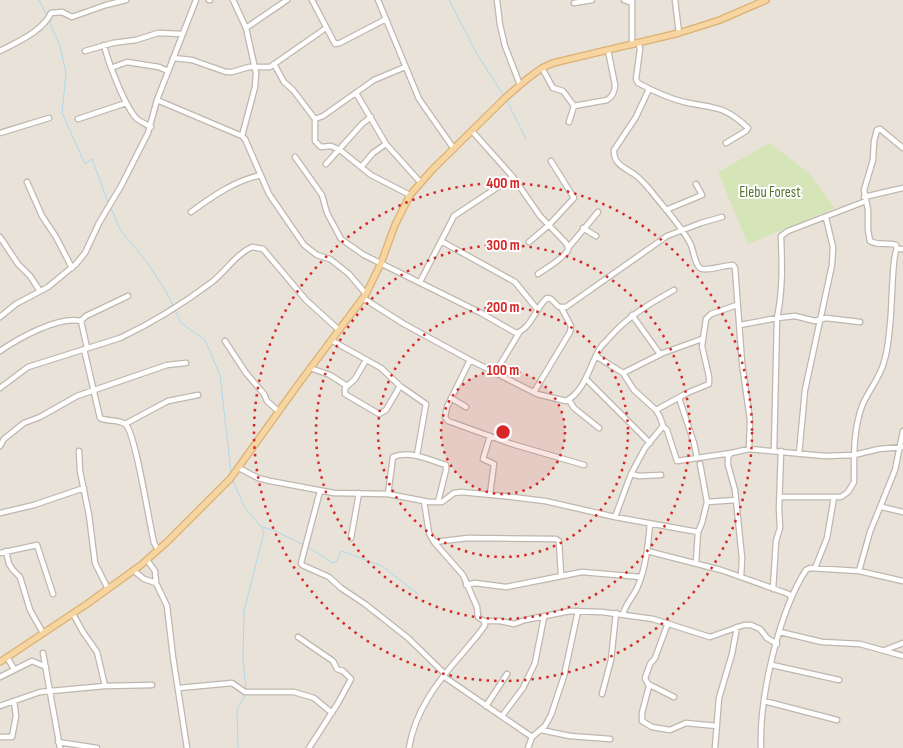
<svg xmlns="http://www.w3.org/2000/svg" width="903" height="748" viewBox="0 0 903 748" font-family="'Sofia Sans Condensed',sans-serif">
<rect width="100%" height="100%" fill="#f4f0eb"/>
<path fill="#e8e2d9" d="M0,0H903V748H0Z"/>
<path fill="#d6e5b7" d="M770,143L809,173L835,208L748,244L718,172Z"/>
<g fill="none" stroke-linecap="round" stroke-linejoin="round">
<path stroke="#add9ec" stroke-width="1" d="M39,0L47,16
M449,0L477,54L504,96
M49,20L60,46L66,73L62,113L85,164L92,159L109,205
M506,99L526,139
M111,208L121,231L147,262L167,293L181,323L205,340L220,375L231,472
M233,481L245,508L260,525L264,532L244,611L243,659L246,690
M262,527L273,530L304,545
M308,547L333,563L337,561L341,551L382,566L418,594
M238,748L237,710L246,694"/>
<g stroke="#bfb7ae" stroke-width="7">
<path id="minor" d="M209,0H210
M233,0L246,28L256,73L255,87L242,136
M312,0L335,44L340,43L386,19
M378,0L419,99L454,149
M497,0L500,25L505,46L520,85
M624,0L632,3
M632,0V45
M675,0L679,33
M574,3L592,0
M246,28L287,0
M639,44L640,49L636,79L638,83C653,91 667,98 684,102C715,109 722,104 748,128L746,131L726,143
M104,45C108,62 125,107 137,119C141,122 146,124 151,127
M0,51C17,42 43,31 51,13L62,12L72,17L106,5L126,0
M85,51L113,43L136,40L158,33L183,34
M173,58L192,60L226,72H232L249,67H270L326,28
M274,64L284,82L293,90L315,119
M111,68L127,62L159,67L168,71
M542,68L553,88L563,91L574,106L569,122
M649,89L636,117L614,150C613,164 625,168 634,174C641,179 646,185 651,191C664,208 680,224 690,243C694,250 694,263 700,268C704,272 725,265 733,265L735,268L742,363L750,420L749,449
M356,93L386,144L421,183
M157,100L242,136L245,139L269,194L304,245L317,255L330,259L349,274L366,294
M574,106L607,100C613,96 615,91 615,85L608,50
M78,119L126,103
M315,119V141L321,147L331,146L340,150L371,175L410,195
M315,119L323,116L374,80L405,67
M472,131L513,177L540,216L566,243C567,245 569,247 568,250C565,257 544,270 538,274
M0,133L49,118
M903,148L880,129L877,130L874,141L873,160L864,190L868,210V230L870,241C878,246 887,242 896,245L897,249H903
M295,157L322,195L327,213L341,239L364,255L481,313L516,333C531,329 536,307 547,298L551,299L559,307H566L667,236L701,223L722,217
M326,164L362,124L371,117
M361,167L373,153L386,144
M27,182L42,216L56,237L72,268
M864,197L903,188
M666,210L702,195L696,184
M191,212C213,196 234,181 261,175
M583,228L596,236
M0,237L18,264L30,276L40,291
M441,241L515,282L537,309
M529,242L549,225L574,198L551,161
M568,248L598,212
M420,282L454,216L513,177
M363,298L404,324L470,360L537,394L566,401C585,391 589,367 599,350C601,345 606,342 609,338C627,317 649,304 674,290
M632,315L660,354
M0,317L16,304L48,287L76,264L85,253L99,223L121,186L148,133L157,100L196,0
M81,321L87,348
M740,325L777,318L795,316L815,321L826,318L860,322
M331,340L381,368L400,386L426,404L417,455
M225,341L246,373L264,394L267,401L278,411
M84,349L100,418C108,422 120,419 126,425C135,433 148,515 152,533L154,543L158,550
M0,351C19,338 58,316 81,321L86,316L128,296
M596,356L623,373L663,353L702,339
M366,360L355,379L345,388V394L379,414L386,410L400,386
M470,360L447,407L445,417L448,421L512,444L584,465
M310,368L330,375L347,386
M495,373L519,333
M623,373L634,390L656,410L660,417L663,426L667,430L677,461L731,453
M586,379L650,443
M0,388L28,367L120,338C152,323 184,303 212,282C226,271 236,254 252,247L263,249L306,300L339,330
M534,392L570,332L571,326L562,309
M451,398L466,407
M679,398L694,443L697,458
M569,400L574,408L599,428
M656,410L687,393L709,384V377L702,346L706,319L711,314L737,305
M125,424L168,401L198,395
M490,436L483,459L494,464L490,494
M0,446L4,439L24,423L40,417L77,396L167,365L186,363
M79,451L80,471L89,515L95,563L108,589
M774,451L777,318C783,290 782,264 781,236L788,231L866,201
M799,454L805,390L832,265L833,247L826,218
M239,468L258,478L270,481L334,493L388,494L429,502H442L454,493L461,492L503,496L545,501L615,517L698,532
M631,474L639,476L661,475
M320,491L301,563L302,565L329,577L341,588L365,604L408,638L445,674
M388,494L393,457C410,450 429,460 446,465V470L438,502
M780,497H841L848,492L854,482C854,457 853,431 862,406C868,391 880,378 884,362C888,350 889,336 890,324C892,311 892,254 897,249
M707,502L736,500
M882,507L903,512
M0,513L34,505L84,488
M615,517L631,474L645,448L663,426
M351,538L359,493
M434,542L468,538L556,539L559,541L561,575
M6,551L9,564L13,570L20,577L30,610L43,633
M647,551L721,570L786,593L790,595L791,597
M0,553L37,545L53,594
M147,560L155,571L156,583L167,606L173,657L187,748
M696,563L698,532L702,523L707,502L700,464
M815,568L827,538L834,497
M134,571L144,579L156,583
M859,571L870,532L895,470L903,431
M741,577L742,558L735,490L728,465V457L731,453L749,449L825,456L854,455L879,449L903,447
M466,585L475,583L506,587L582,572L641,577
M773,589L776,541L780,528L779,508L781,451
M73,614L83,632L97,652L105,686L152,685
M623,614C626,603 634,596 638,586C646,567 648,545 650,524
M484,621H500L514,624L525,620L570,611L602,612L653,619L710,637L744,625H751L760,629L767,638L777,644
M668,623L655,658L650,664L645,678L649,686L642,713V721L652,727L670,730L686,723L717,726
M780,632L822,642L860,644L903,656
M298,637L333,661L337,669L343,671L351,679L338,703L309,748
M885,650L903,643
M43,653L60,748
M7,657L14,669
M772,665L839,680
M443,676L532,737
M0,677L32,661L46,667
M648,684L674,697
M179,688L232,683L245,692H294L314,698L332,713
M602,694L611,660L616,613
M764,701L837,720
M0,706L40,692L105,686
M486,706L507,674
M502,716L523,688L535,663L544,617
M541,730L570,736L610,739
M0,737H12L16,716L14,701
M58,742L97,748
M409,748C415,711 437,682 461,655C469,645 478,636 485,625L484,621L478,617L477,607L463,575L434,542L429,533L424,501
M528,748L532,737L545,726L551,715L564,676L578,611
M715,748L719,698L732,654L737,627
M761,748C759,698 779,611 806,570L810,568L859,571L903,581"/>
</g>
<g stroke="#dbb072" stroke-width="8">
<path id="major" d="M0,662L87,604L141,565L167,542L230,479L297,386L366,294L381,263L395,225L410,195L432,170L505,98L527,79L542,68L553,63L679,33L720,20L766,0"/>
</g>
<use href="#minor" stroke="#fff" stroke-width="4.5"/>
<use href="#major" stroke="#f7d5a1" stroke-width="5.5"/>
</g>
<circle cx="503" cy="432" r="62" fill="#d62828" fill-opacity=".12"/>
<g fill="none" stroke="#d62828" stroke-width="2.5" stroke-dasharray="2.5 5">
<circle cx="503" cy="432" r="62"/>
<circle cx="503" cy="432" r="125"/>
<circle cx="503" cy="432" r="187"/>
<circle cx="503" cy="432" r="249"/>
</g>
<g text-anchor="middle" dominant-baseline="central" stroke-width="4" stroke-linejoin="round" paint-order="stroke">
<g font-size="15" fill="#537630" stroke="#fff">
<text x="770" y="192">Elebu Forest</text>
</g>
</g>
<circle cx="503" cy="432" r="8" fill="#d62828" stroke="#fff" stroke-width="2.5"/>
<g font-size="15" text-anchor="middle" font-weight="bold" fill="#d62828" stroke="#fff" stroke-width="4" stroke-linejoin="round" paint-order="stroke">
<text x="503" y="188">400 m</text>
<text x="503" y="250">300 m</text>
<text x="503" y="312">200 m</text>
<text x="503" y="375">100 m</text>
</g>
</svg>
